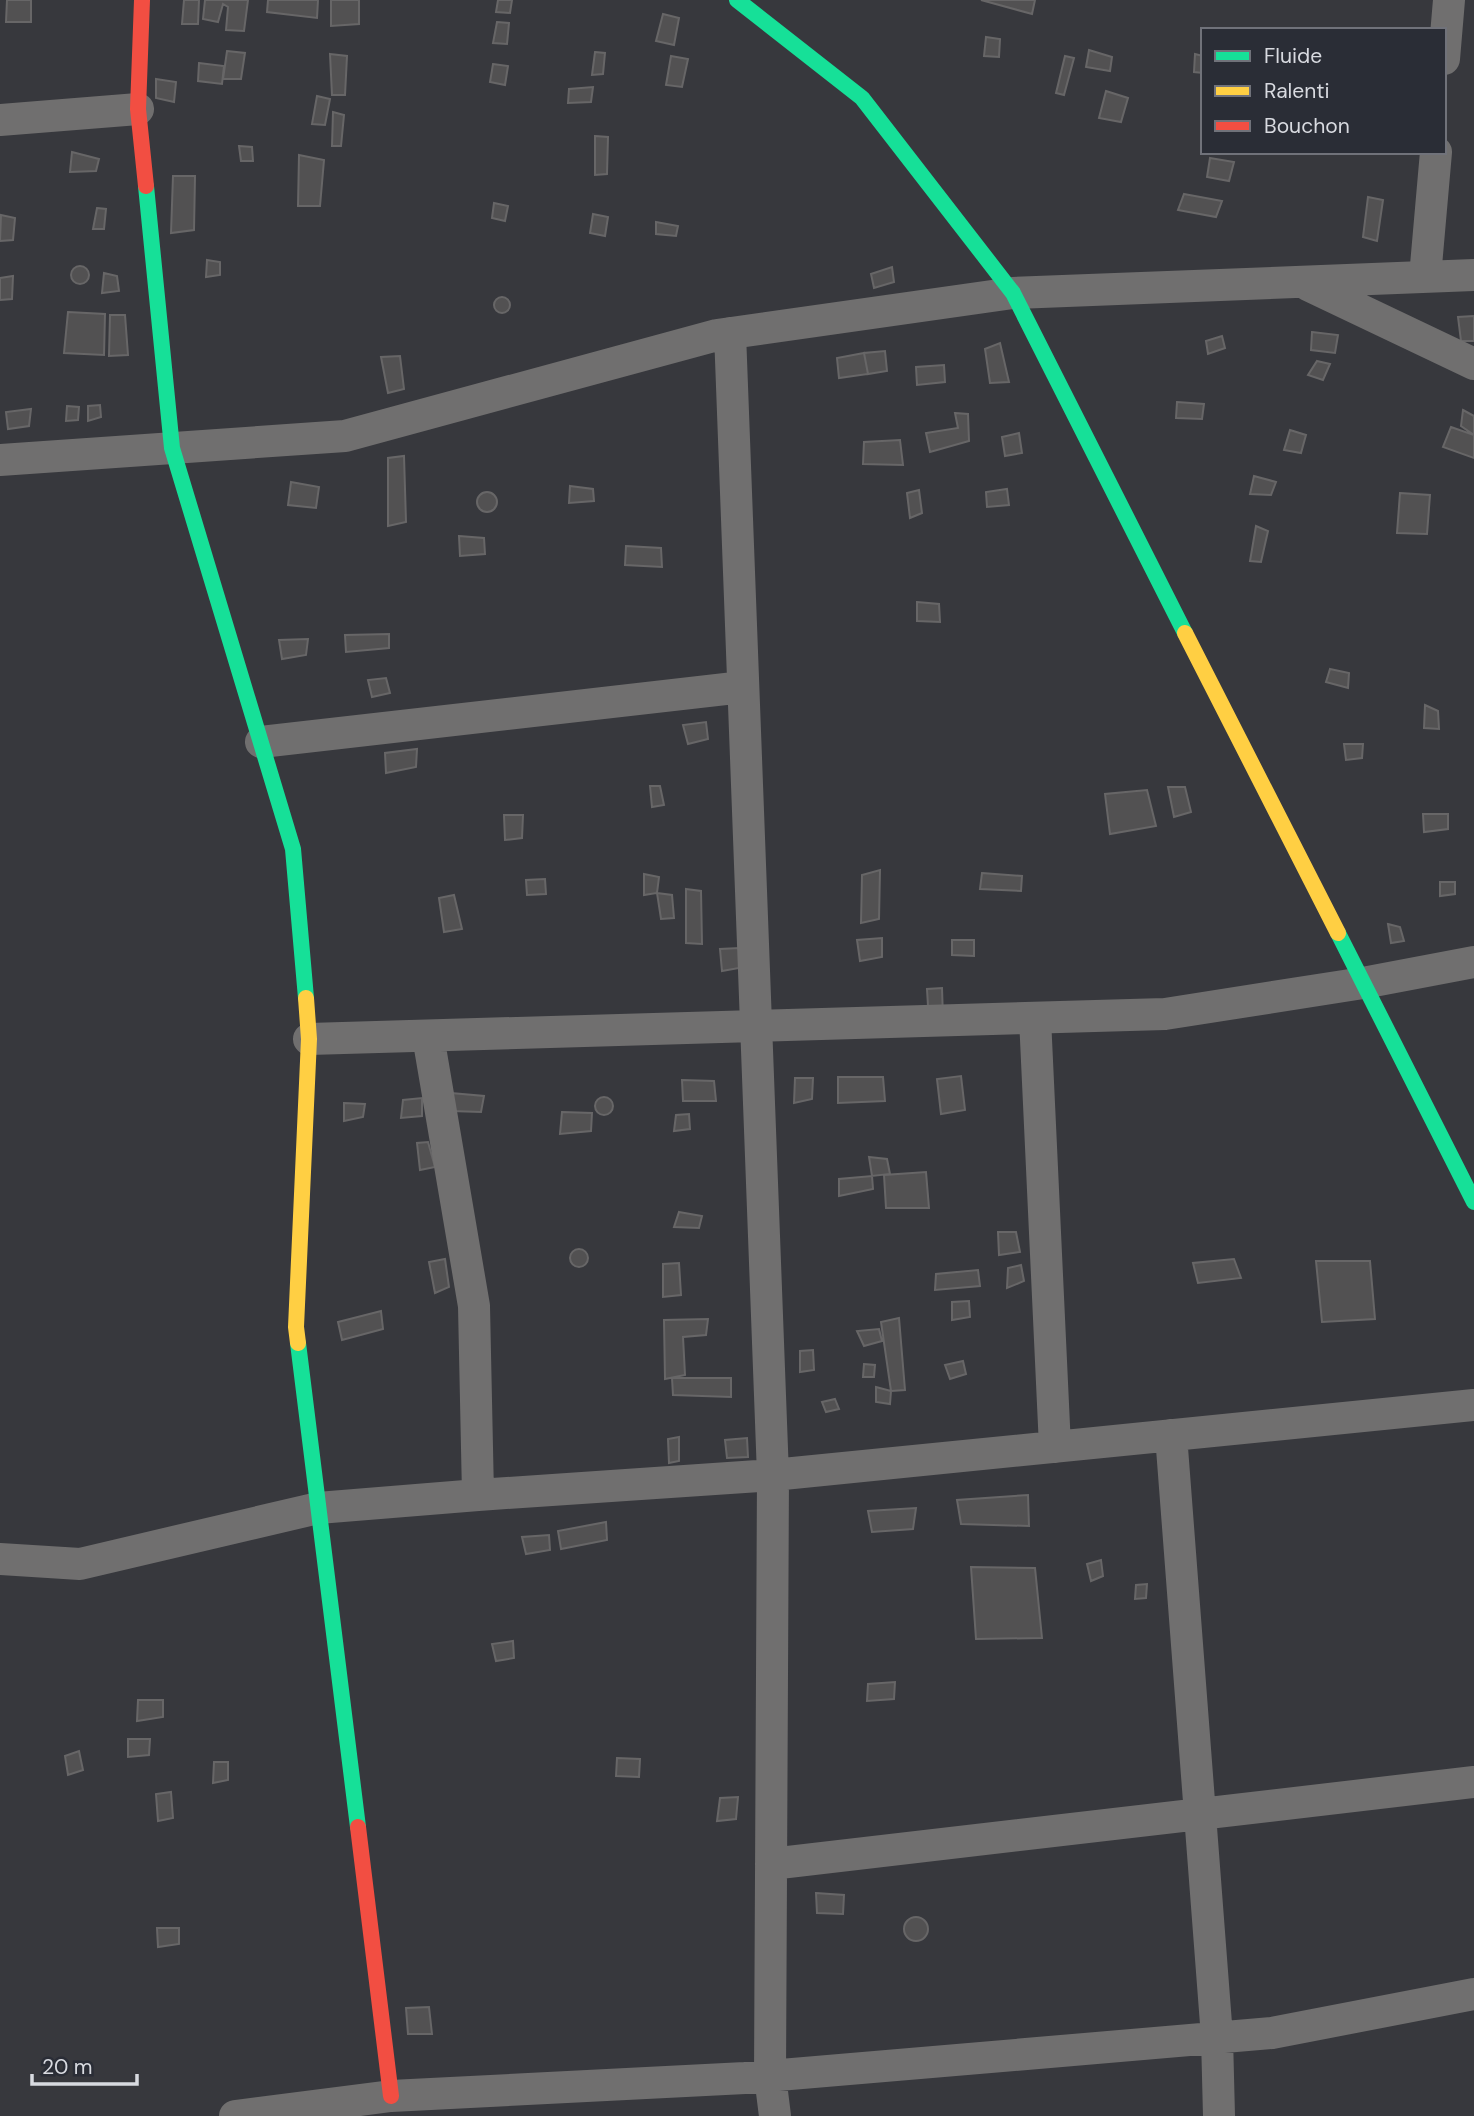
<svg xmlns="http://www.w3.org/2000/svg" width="1474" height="2116" viewBox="0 0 1474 2116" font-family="'DM Sans',sans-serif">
<rect width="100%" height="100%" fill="#37383d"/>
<path fill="#525152" stroke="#676667" stroke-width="2" d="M7,0H31V22H6Z
M184,0H199L198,24H182Z
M205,0H248L244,31L226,30L228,7L223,4L218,22L203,19Z
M268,0H318L317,18L267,12Z
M331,0H359V24L331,26Z
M498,0H512L510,13L496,12Z
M981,0H1035L1032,14Z
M663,14L679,18L674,45L656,41Z
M497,22L509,23L507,44L493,43Z
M986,37L1000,39L999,57L984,56Z
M1089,50L1112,57L1110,71L1086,67Z
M227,51L245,53L241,79H223Z
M595,52L605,53L603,74L592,75Z
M330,54L347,56L345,95H332Z
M1195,54L1203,56V73L1194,72Z
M671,56L688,59L682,87L666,85Z
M1065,56L1074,58L1064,95L1056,93Z
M199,63L224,66L222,84L198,81Z
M493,64L508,66L505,85L490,82Z
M156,79L176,82L174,102L156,98Z
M593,87L591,102L568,103L569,89Z
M1106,91L1128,98L1121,122L1099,118Z
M317,96L330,99L325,125L312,124Z
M333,112L344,115L341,146H332Z
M595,136L608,137L607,174L595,175Z
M239,146L252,147L253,161H241Z
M72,152L99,159L96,171L70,172Z
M299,155L324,160L320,206H298Z
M1210,158L1234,162L1229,181L1207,177Z
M173,176H195L194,230L171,233Z
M1184,194L1222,201L1216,217L1178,210Z
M1368,197L1383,200L1377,241L1363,237Z
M494,203L508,206L505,221L492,218Z
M97,208L106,209L104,229H93Z
M593,214L608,217L605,236L590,233Z
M1,215L15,218L13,240L0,241Z
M656,222L678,226L676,236L656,234Z
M207,260L220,262V275L206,277Z
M71 275a9 9 0 1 1 18 0a9 9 0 1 1-18 0Z
M892,267L894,282L874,288L871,274Z
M104,273L117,276L119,291L102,293Z
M13,276L12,299L0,300V278Z
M494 305a8 8 0 1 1 16 0a8 8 0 1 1-16 0Z
M68,312L105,314L104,355L64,353Z
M110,315H125L128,355L109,356Z
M1474,316V341H1461L1458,317Z
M1312,332L1338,335L1335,353L1311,350Z
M1222,336L1225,348L1208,354L1206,341Z
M1000,343L1009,382L990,383L985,349Z
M885,351L887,371L868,374L864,353Z
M864,353L868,374L839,378L837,358Z
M400,356L404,389L388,393L381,357Z
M1317,361L1330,364L1323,380L1308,375Z
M944,365L945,382L917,385L916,367Z
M1177,402L1204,404L1202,419L1176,418Z
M100,405L101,417L88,421V406Z
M67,406L79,407L78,420L66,421Z
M31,409L29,426L8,429L6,412Z
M1463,410L1474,416V435L1461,426Z
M955,413L968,414L969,441L930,452L926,433L958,428Z
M1451,427L1474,435V458L1443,447Z
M1290,430L1306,435L1301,453L1284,450Z
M1019,433L1022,453L1005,456L1002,437Z
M900,440L903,465L863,464L864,442Z
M404,456L406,522L388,526V458Z
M1254,476L1276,482L1271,495L1250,494Z
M291,482L319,487L316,508L288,505Z
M570,486L593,489L594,501L569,503Z
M1007,489L1009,505L987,507L986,492Z
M919,490L922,513L910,518L907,493Z
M477 502a10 10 0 1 1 20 0a10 10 0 1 1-20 0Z
M1400,493L1430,495L1427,534L1397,533Z
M1256,526L1268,531L1261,562L1250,561Z
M459,536L484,538L485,554L460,556Z
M626,546L661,548L662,567L625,565Z
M917,602L939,604L940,622L917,621Z
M389,634V648L346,652L345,635Z
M308,639L306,655L282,659L279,640Z
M1330,669L1349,673L1348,688L1326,682Z
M386,678L390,693L372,697L368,680Z
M1425,705L1438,711L1439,729L1424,728Z
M706,722L708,739L688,744L683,725Z
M1344,744H1363L1362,758L1346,760Z
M417,749L416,767L386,773L385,753Z
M650,786H660L664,805L652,807Z
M1168,787H1185L1191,812L1174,817Z
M1147,790L1156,826L1110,834L1105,794Z
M1423,814H1448V829L1424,832Z
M504,815H523L522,838L505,840Z
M880,870L879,919L861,923L862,875Z
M982,873L1022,876L1021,891L980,889Z
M644,874L659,877L657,893L644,895Z
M545,879L546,894L527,895L526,880Z
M1440,882H1455V894L1440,896Z
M686,889L701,891L702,944L686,943Z
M657,893L672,895L674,918L661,919Z
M454,895L462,929L444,932L439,898Z
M1388,924L1400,927L1404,941L1391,943Z
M882,938V957L860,961L857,940Z
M952,940H974V956L952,955Z
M739,948V968L722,971L720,949Z
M942,988L943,1018L929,1023L927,989Z
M961,1076L965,1110L941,1114L937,1079Z
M838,1077H883L885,1101L838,1103Z
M795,1078H813L812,1099L794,1103Z
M682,1080L714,1081L716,1101H683Z
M451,1093L484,1096L481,1112L451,1111Z
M595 1106a9 9 0 1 1 18 0a9 9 0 1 1-18 0Z
M422,1098V1116L401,1118L403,1100Z
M344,1103L365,1104L363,1117L344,1121Z
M562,1112L592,1113L591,1131L560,1134Z
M689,1114L690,1129L674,1131L676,1115Z
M428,1142L435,1167L420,1170L417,1143Z
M869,1157L887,1159L890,1174L872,1176Z
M926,1172L929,1208H886L884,1175Z
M872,1176L873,1189L839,1196V1179Z
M679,1212L702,1216L699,1228L674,1227Z
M998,1232H1016L1020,1252L999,1255Z
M570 1258a9 9 0 1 1 18 0a9 9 0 1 1-18 0Z
M445,1259L449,1287L435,1293L429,1262Z
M1234,1259L1241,1278L1198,1283L1193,1263Z
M1316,1261H1370L1375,1319L1322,1322Z
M679,1263L681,1295L663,1297V1264Z
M1021,1265L1024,1281L1007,1288L1008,1268Z
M978,1270L980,1286L935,1290L936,1274Z
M969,1301L970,1317L952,1320V1302Z
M381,1311L383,1329L342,1340L338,1322Z
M899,1318L905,1390L891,1391L881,1322Z
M708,1319L706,1335L683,1337L685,1375L665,1379L664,1320Z
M879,1329L882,1341L864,1346L857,1331Z
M813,1350L814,1370L800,1372V1351Z
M963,1361L966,1374L950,1379L945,1365Z
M864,1364L875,1365L874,1377H863Z
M672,1378H731V1397L673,1395Z
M876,1387L891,1391L890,1404L876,1402Z
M835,1399L839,1409L826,1412L822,1402Z
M679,1437V1461L669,1463L668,1439Z
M747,1438L748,1457L727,1458L725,1440Z
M1028,1495L1029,1526L961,1524L957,1500Z
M916,1508L913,1529L872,1532L868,1511Z
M606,1522L607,1540L561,1549L558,1531Z
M549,1535L550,1550L526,1554L522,1537Z
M1101,1560L1103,1576L1091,1581L1087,1564Z
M971,1567L1035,1568L1042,1638L976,1639Z
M1147,1584L1146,1598L1135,1599L1136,1585Z
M513,1641L514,1658L496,1661L492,1644Z
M895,1682L894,1699L867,1701L868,1684Z
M138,1700H163V1717L137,1721Z
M128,1739H150L149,1755L128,1757Z
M79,1751L83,1770L68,1775L65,1756Z
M617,1758L640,1759L639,1777L616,1776Z
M214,1762H228V1780L213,1783Z
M171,1792L173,1818L158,1821L156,1794Z
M738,1797L736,1819L717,1821L720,1798Z
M816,1893L844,1895L843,1914L817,1913Z
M904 1929a12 12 0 1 1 24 0a12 12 0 1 1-24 0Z
M157,1928H179V1944L158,1947Z
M429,2007L432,2034H408L406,2008Z"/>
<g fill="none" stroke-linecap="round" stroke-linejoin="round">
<path stroke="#706f6f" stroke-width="32" d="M1444,59L1449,0
M0,120L138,109
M1425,277L1436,152
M1308,285L1474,364
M730,333L773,1475L770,2076L775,2116
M0,460L345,436L717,335L1013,293L1474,275
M261,742L743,687
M1035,1018L1055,1447
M428,1036L474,1306L478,1495
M309,1039L1165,1014L1363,983L1474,962
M1171,1435L1217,2037L1219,2116
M0,1559L80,1564L318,1508L478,1495L773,1475L1474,1405
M771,1864L1474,1782
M235,2116L391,2096L745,2078L1272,2033L1474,1994"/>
<path stroke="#16e098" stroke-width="16" d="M737,0L862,98L1013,293L1185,633
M146,186L172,448L293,849L306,998
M1338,933L1474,1202
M298,1343L358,1827"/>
<path stroke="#ffcf43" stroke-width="16" d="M1185,633L1338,933
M298,1343L296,1327L309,1039L306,998"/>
<path stroke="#f24e42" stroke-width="16" d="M142,0L138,109L146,186
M358,1827L391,2096"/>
</g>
<rect x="1201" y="28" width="245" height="126" fill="#2a2d36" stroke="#70727a" stroke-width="2"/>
<rect x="1215" y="51" width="35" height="10" fill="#16e098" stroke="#70727a" stroke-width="2"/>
<text x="1264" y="63" font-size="21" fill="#d8dae0">Fluide</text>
<rect x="1215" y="86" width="35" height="10" fill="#ffcf43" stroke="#70727a" stroke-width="2"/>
<text x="1264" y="98" font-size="21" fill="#d8dae0">Ralenti</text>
<rect x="1215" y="121" width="35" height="10" fill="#f24e42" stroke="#70727a" stroke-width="2"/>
<text x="1264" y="133" font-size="21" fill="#d8dae0">Bouchon</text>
<path d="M32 2074v10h105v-10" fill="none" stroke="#d8dae0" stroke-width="3.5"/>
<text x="42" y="2074" font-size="21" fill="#d8dae0" stroke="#2a2d36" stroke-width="5" paint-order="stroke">20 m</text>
</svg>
